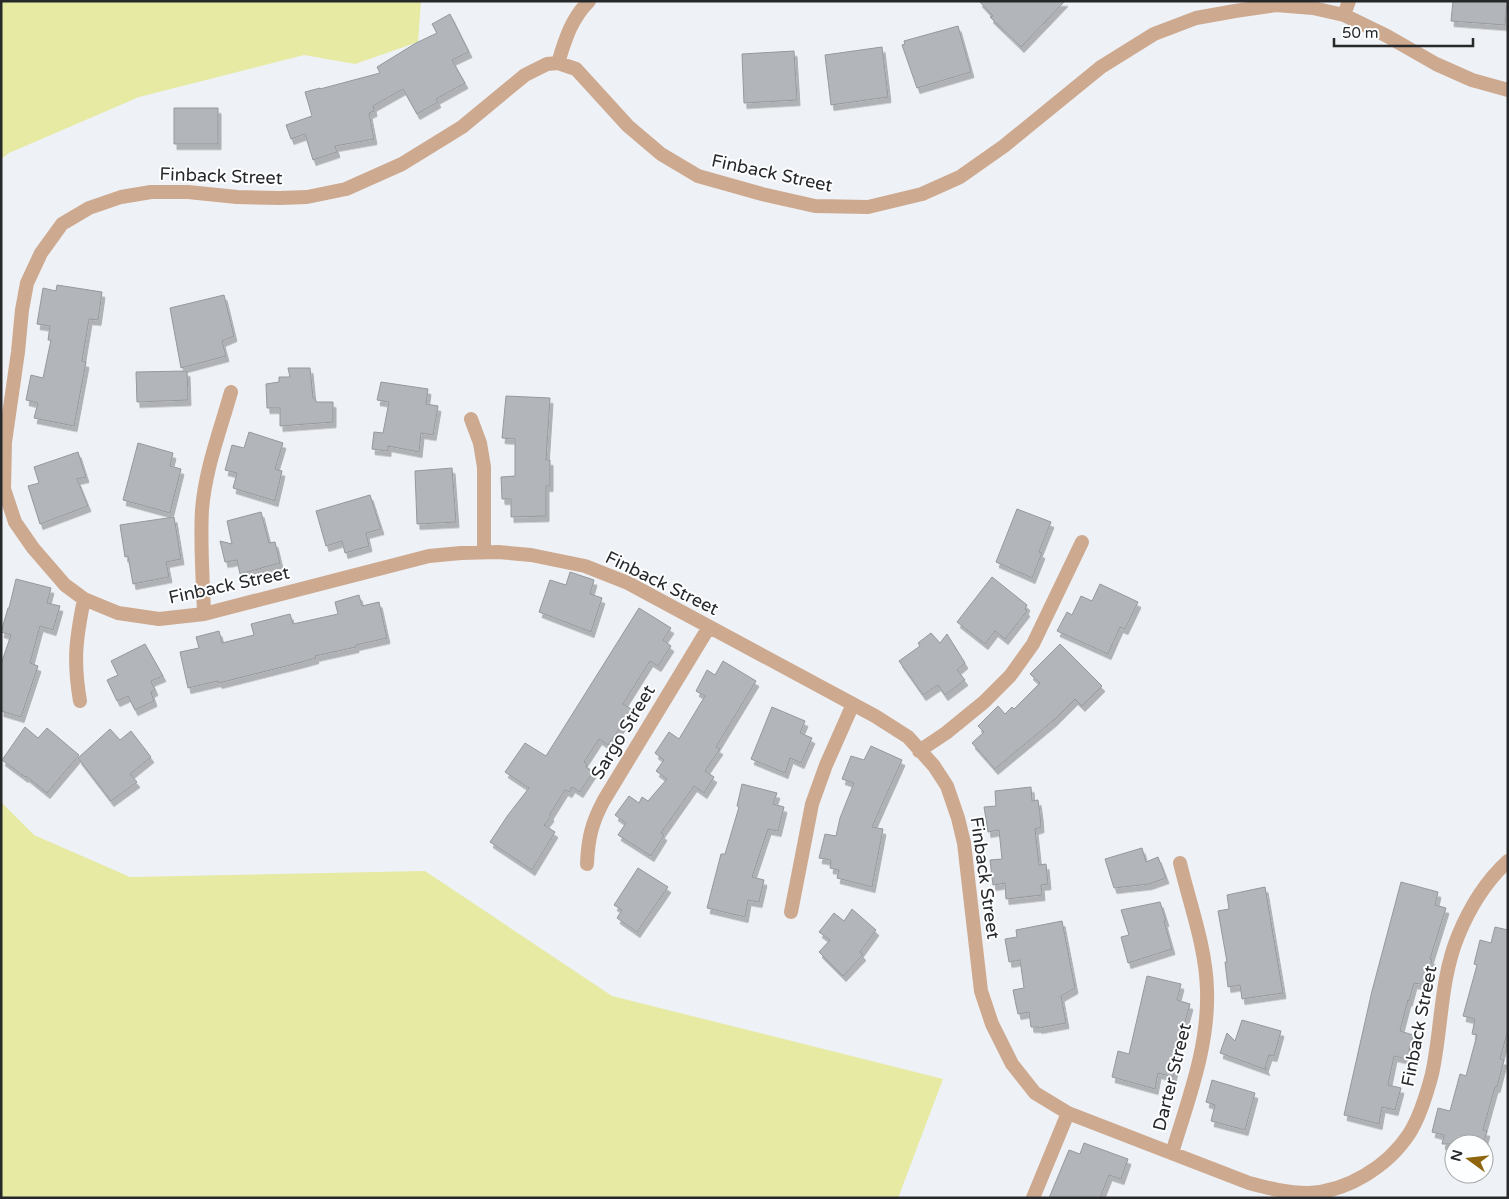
<svg xmlns="http://www.w3.org/2000/svg" width="1509" height="1199" viewBox="0 0 1509 1199" font-family="'Varela Round',sans-serif">
<defs>
<filter id="shadow"><feDropShadow dx="3" dy="5.5" stdDeviation="0" flood-color="#0004"/></filter>
</defs>
<rect width="100%" height="100%" fill="#eef1f5"/>
<path fill="#e6eaa2" d="M1,1H421L418,42L355,64L304,55L139,97L9,153L1,159Z
M1,802L34,835L130,877L425,871L612,996L943,1079L898,1198H1Z"/>
<path fill="#b2b5b9" stroke="#95999c" filter="url(#shadow)" d="M979,1H1065L1021,47L990,17L993,16Z
M1453,1H1507L1505,25L1451,21Z
M450,14L469,52L452,60L465,83L436,99L438,102L417,114L403,89L373,106L374,111L369,113L374,139L335,146L337,152L313,160L305,134L291,139L286,125L312,116L305,92L320,88V89L380,73L377,67L416,43L437,33L432,24Z
M958,26L971,72L917,88L902,45L905,44L904,41Z
M882,47L888,97L831,105L825,55Z
M794,51L797,100L744,103L742,54Z
M174,108H218V144H174Z
M57,285L102,292L98,320L89,319L82,361L86,362L74,426L34,418L38,403L26,400L31,375L43,378L51,340H48L50,326L37,324L43,288L56,291Z
M224,295L234,336L222,341L226,356L181,368L170,308Z
M288,368H310L313,398H315L316,402H333V422L280,426V408H267L266,384L279,382V377H290Z
M187,371L188,400L137,402L136,372Z
M381,382L428,389L426,404L438,406L433,435L421,433L419,452L388,446V451L372,449L374,432L383,433L389,402L377,400Z
M506,396L550,398L546,460H550V486H546V516L511,517V499H502L501,477L515,476V439L502,438Z
M249,432L283,443L275,469L282,471L275,501L233,488L237,473L225,470L232,445L244,448Z
M138,443L173,453L170,466L181,469L170,513L123,500Z
M78,452L86,477L77,479L88,506L40,524L28,486L39,483L34,467Z
M452,468L456,522L417,524L415,471Z
M370,495L381,529L366,533L369,546L345,553L342,541L326,546L316,511Z
M1017,509L1051,522L1039,552L1042,553L1032,578L996,562Z
M261,512L269,543L275,542L280,563L240,574L237,560L225,562L220,541L232,544L227,521Z
M174,517L181,559L166,562L169,577L133,584L128,556L125,557L120,525Z
M570,572L594,580L590,594L602,598L591,632L539,612L550,580L566,585Z
M992,577L1027,605L1025,609L1027,611L1005,639L995,631L985,644L957,622Z
M16,579L51,588L47,603L60,606L53,630L40,626L30,663L38,666L21,717L1,711V664L11,635L1,632L8,608H9Z
M1100,584L1138,602L1125,629L1120,627L1108,654L1057,631L1067,612L1072,615L1081,596L1092,601Z
M359,595L362,606L379,602L387,638L356,645V647L315,656L316,658L298,663L219,683L218,681L188,688L180,652L199,648L196,637L219,631L222,643L254,635L251,624L290,614L293,624L338,614L335,602Z
M639,608L671,628L663,640L671,646L658,666L650,661L623,704L633,710L608,745L599,739L584,762L587,764L586,767L593,772L580,792L572,787L569,792L565,790L550,814L551,816L544,825L555,832L532,870L490,842L508,815L529,788L505,772L525,743L546,756Z
M931,633L940,643L947,634L965,663L957,670L965,680L945,695L938,685L923,695L899,661L920,646L918,643Z
M145,644L163,676L151,681L155,690L151,692L154,701L135,710L128,696L117,701L107,680L118,675L111,661Z
M1060,644L1102,686L1082,706L1075,699L1054,720L995,769L972,743L984,732L978,726L998,706L1005,714L1012,707L1014,709L1040,683L1030,674Z
M723,661L756,681L716,747L720,749L705,771L714,777L704,793L694,786L661,833L664,835L651,856L618,835L626,823L615,815L629,796L639,803L642,797L648,801L667,779L656,771L664,760L655,753L669,732L679,739L705,696L696,691L707,670L715,675Z
M772,707L805,721L800,733L812,738L801,763L790,758L785,773L751,759Z
M25,727L38,738L47,728L79,755L47,793L26,776L25,777L2,760Z
M110,729L120,740L131,731L151,757L130,774L137,782L111,801L78,758Z
M871,746L902,760L872,827L883,829L872,887L837,878L839,870L830,868L831,860L819,858L825,834L836,836L840,818L854,783L842,779L851,756L864,760Z
M742,784L777,793L773,804L784,807L778,831L768,829L752,877L764,880L759,902L748,900L745,917L707,908L721,854H725L739,807L737,806Z
M1031,787L1032,801L1038,800L1040,814L1041,827L1035,829L1039,865L1046,864L1048,884L1041,885L1042,895L1006,899L1005,883L993,885L990,860L1002,859L999,830L988,832L984,807L996,806L995,791Z
M1142,848L1146,862L1158,857L1166,878L1149,884L1114,888L1105,859Z
M638,868L668,887L637,932L617,918L622,910L614,905Z
M1401,882L1438,892L1435,905L1446,908L1430,959H1432L1426,985L1414,983L1409,1001L1408,1000L1400,1031L1413,1035L1407,1059L1394,1056L1388,1085L1401,1088L1395,1110L1382,1107L1379,1124L1344,1115L1372,991Z
M1265,887L1283,993L1242,999L1240,985L1228,987L1225,962H1227L1218,911L1229,909L1227,895Z
M1160,902L1166,921H1164L1172,949L1128,963L1121,937L1129,935L1121,910Z
M852,909L876,930L860,952L863,955L843,976L819,952L830,940L819,932L834,913L844,921Z
M1062,921L1075,988L1061,996L1066,1023L1039,1028L1038,1027H1031L1029,1012L1018,1014L1016,1005L1013,990L1024,988L1020,960L1009,962L1005,939L1017,937L1016,930Z
M1495,927L1508,930V1030L1500,1059L1504,1060L1497,1087H1495L1483,1130L1487,1131L1483,1144H1442L1444,1135L1432,1132L1438,1108L1450,1111L1460,1074L1466,1076L1477,1035L1472,1034L1475,1019L1463,1016L1477,965L1474,964L1480,940L1491,943Z
M1147,976L1181,984L1177,1000L1190,1004L1177,1051H1179L1173,1077L1158,1073L1155,1089L1112,1077L1118,1051L1129,1054Z
M1242,1020L1281,1031L1274,1056L1269,1055L1265,1067L1267,1070L1220,1053L1227,1033L1235,1041Z
M1212,1080L1255,1093L1245,1130L1211,1121L1215,1105L1206,1102Z
M1084,1143L1128,1159L1121,1179L1109,1175L1100,1198H1049L1069,1150L1080,1154Z"/>
<g fill="none" stroke-linecap="round" stroke-linejoin="round">
<path stroke="#cda990" stroke-width="14" d="M1344,15L1349,1
M558,63C565,40 571,19 589,1
M1508,90L1472,80L1436,64L1387,36L1344,15L1313,8L1276,5L1235,11L1196,18L1154,34L1101,67L1004,146L960,177L922,194L868,207L815,206L762,194L698,176L661,154L628,126L576,69L558,63L547,64L525,75L462,127L402,164L346,189L307,197L280,198L237,197L188,192H151L121,197L89,208L62,224L41,253L27,283L22,310L18,352L5,442L4,489L15,522L33,548L65,585L84,599L118,613L159,619L204,614L429,556L461,553L498,552L531,555L585,566L628,583L875,716L908,737L934,766L947,786L958,818L964,843L981,991L992,1024L1012,1064L1035,1093L1068,1113L1249,1183C1268,1188 1287,1193 1308,1193C1347,1192 1388,1166 1409,1134C1420,1117 1427,1093 1432,1074C1442,1028 1440,980 1458,936C1469,909 1486,881 1508,861
M471,419L480,443L484,467V552
M204,614C203,579 200,545 202,510C205,470 220,431 231,392
M80,701C73,660 76,639 84,599
M919,751L946,733L984,702L1010,676L1033,644L1082,542
M587,864C588,838 592,822 604,800L709,627
M791,912L812,804L826,765L853,704
M1172,1153C1188,1100 1209,1046 1207,990C1206,947 1190,905 1180,863
M1033,1198L1068,1113"/>
</g>
<g text-anchor="middle" dominant-baseline="central" stroke-width="4" stroke-linejoin="round" paint-order="stroke">
<g font-size="18" fill="#27282a" stroke="#fdfeff">
<text transform="translate(772 173) rotate(12)">Finback Street</text>
<text transform="translate(221 176) rotate(2)">Finback Street</text>
<text transform="translate(662 583) rotate(26)">Finback Street</text>
<text transform="translate(229 585) rotate(-12)">Finback Street</text>
<text transform="translate(623 732) rotate(-59)">Sargo Street</text>
<text transform="translate(985 878) rotate(82)">Finback Street</text>
<text transform="translate(1419 1026) rotate(-79)">Finback Street</text>
<text transform="translate(1172 1077) rotate(-76)">Darter Street</text>
</g>
</g>
<rect width="1509" height="1199" fill="none" stroke="#27282a" stroke-width="5"/>
<g transform="translate(1469 1159) rotate(285)"><circle r="24" fill="#fdfeff" stroke="#a7a8aa"/>
<path d="M0-4L9 19L0 12L-9 19Z" fill="#8f660d"/>
<text y="-8" font-size="14" font-weight="bold" text-anchor="middle" fill="#27282a">N</text>
</g>
<path d="M1334 38v8h139v-8" fill="none" stroke="#27282a" stroke-width="2.5"/>
<text x="1342" y="38" font-size="15" fill="#27282a" stroke="#fdfeff" stroke-width="4" paint-order="stroke">50 m</text>
</svg>
